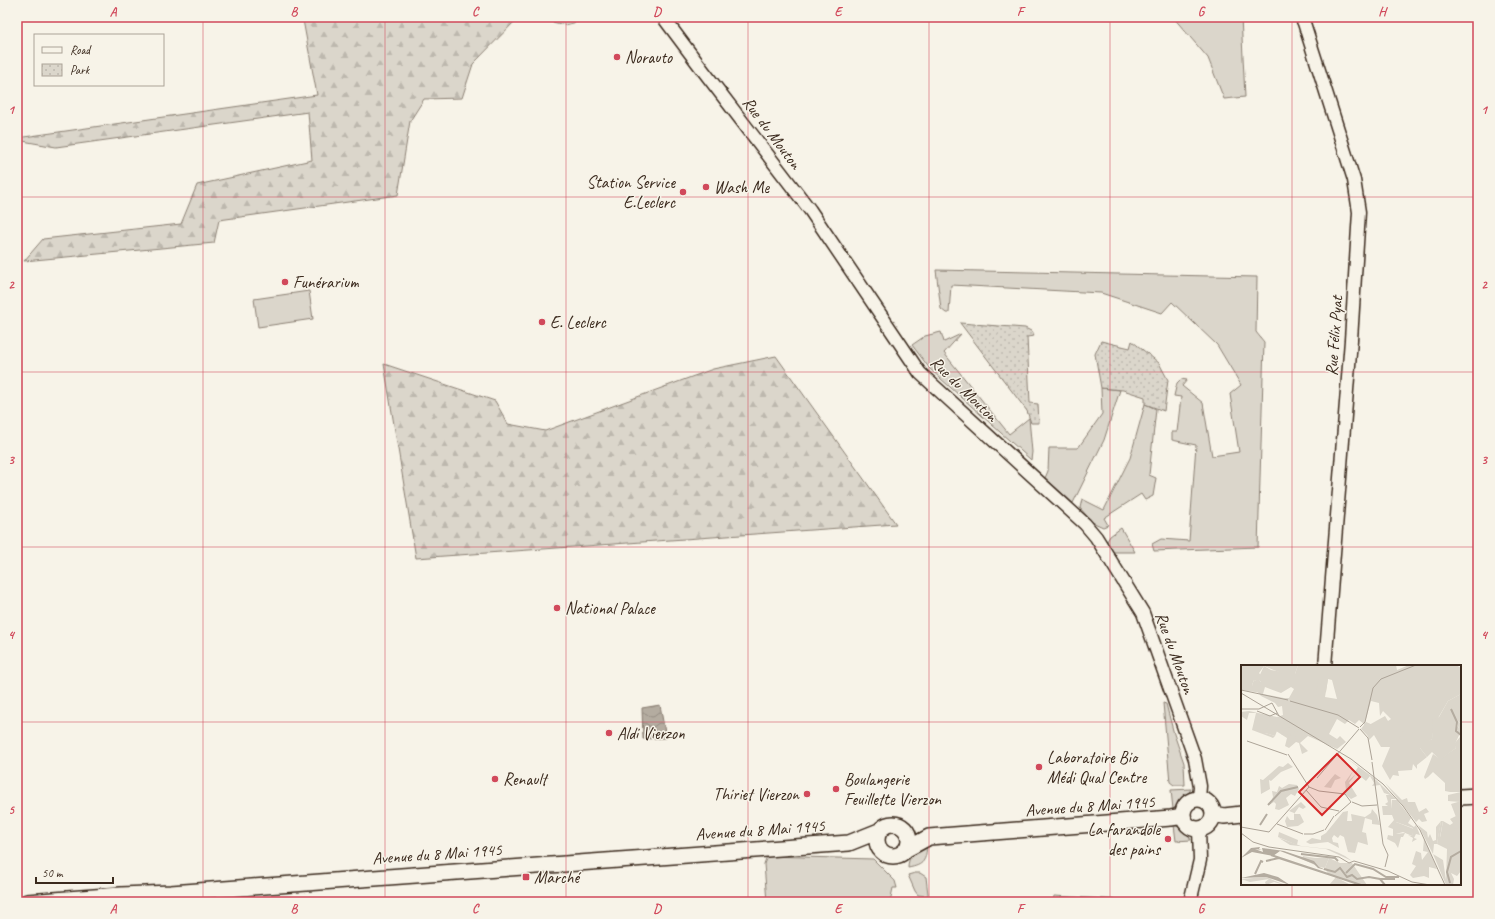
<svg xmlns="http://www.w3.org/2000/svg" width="1495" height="919" viewBox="0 0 1495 919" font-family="Caveat,sans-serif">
<defs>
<pattern id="forest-firs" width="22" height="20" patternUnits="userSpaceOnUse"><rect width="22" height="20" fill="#dbd6cb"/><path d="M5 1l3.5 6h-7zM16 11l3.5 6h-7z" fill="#bdb8ae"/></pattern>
<pattern id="park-dots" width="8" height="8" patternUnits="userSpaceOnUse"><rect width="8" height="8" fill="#dbd6cb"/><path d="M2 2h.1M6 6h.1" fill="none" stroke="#bdb8ae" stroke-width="1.8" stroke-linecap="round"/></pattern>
<pattern id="water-waves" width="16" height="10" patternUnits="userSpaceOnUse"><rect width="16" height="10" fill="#b4aca0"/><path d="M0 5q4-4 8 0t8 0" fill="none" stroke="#948c82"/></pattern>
</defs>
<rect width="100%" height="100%" fill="#f7f3e8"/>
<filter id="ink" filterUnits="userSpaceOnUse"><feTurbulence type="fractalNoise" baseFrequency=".025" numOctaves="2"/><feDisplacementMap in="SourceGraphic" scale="8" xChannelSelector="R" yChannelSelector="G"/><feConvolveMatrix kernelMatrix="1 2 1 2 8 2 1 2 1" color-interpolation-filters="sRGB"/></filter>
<g filter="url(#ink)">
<path fill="#dbd6cb" stroke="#8b8074" d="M1173,17H1241L1245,97L1224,99L1208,58Z
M936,270L1257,277L1256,332L1264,342L1258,547L1154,551L1152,544L1161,539L1189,541L1196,445L1172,440V432H1177L1181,397L1174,396L1177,383L1181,379L1187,380L1182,386L1203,403L1212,456L1239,452L1230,394L1241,385L1217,345L1172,302L1162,313L1101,293L951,285L949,313H946L941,309Z
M309,291L313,319L258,327L254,299Z
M941,332L944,342L961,334L944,353L1009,434L1029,418L1032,452L1031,460L930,369L912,345L925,336Z
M1101,388L1120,390L1104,440L1073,503L1045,478L1048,471L1049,448H1078L1102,414Z
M1145,404L1156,409L1149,475L1156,478L1153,496L1145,500L1141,494L1104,518L1108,525L1103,527L1092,522L1080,508L1082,499L1104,510L1130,458Z
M1121,528L1135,552H1111L1107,541L1110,536Z
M1163,703L1166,704L1174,734L1184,763L1185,785H1174L1170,782Z
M1191,789L1187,796L1173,809L1171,790Z
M1174,825L1186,830L1191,840L1176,841Z
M927,844C926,861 924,865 908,868C908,854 916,850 927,844Z
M767,856L873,859L895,881L897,888H893L890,902H767L764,864Z
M915,873H920L926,877L928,894L927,896L918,895L915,891L908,875Z"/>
<path fill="url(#forest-firs)" stroke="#8b8074" d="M305,17H519L473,64L462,98L424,99L410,121L398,195L219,220L214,243L24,261L43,239L181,224L197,185L312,160L308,112L56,147L17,140V138L317,95L303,20Z
M532,17H597L565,25Z
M776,356L896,524L416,558L384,364L495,401L508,424L545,431L713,369Z"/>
<path fill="url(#park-dots)" stroke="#8b8074" d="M960,323L1025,328L1031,331L1034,336L1027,337L1030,403L1038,404L1039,423H1031L1027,411Z
M1101,341L1130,348L1132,341L1159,363L1168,380L1164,411L1145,404V397L1123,390L1101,388L1095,354Z
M1054,896L1123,900V902H1053Z"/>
<path fill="url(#water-waves)" stroke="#84786c" d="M660,705L666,738L643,739L642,708Z"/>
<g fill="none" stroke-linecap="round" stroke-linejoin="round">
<g stroke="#3b2a1e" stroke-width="15">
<path id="tertiary" d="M663,17L702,69L810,210L920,373L1085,524L1096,537L1143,613L1195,759L1200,786L1199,798
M1301,17L1304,23L1354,180L1359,212L1351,340L1325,666
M1190,902L1200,860L1199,829"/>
</g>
<g stroke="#3b2a1e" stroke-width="18">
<path id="primary" d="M1460,797L1478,796
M1183 814a15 15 0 1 1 30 0a15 15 0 1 1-30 0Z
M1213,814L1224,816L1242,814
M877 840a16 16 0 1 1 32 0a16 16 0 1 1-32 0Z
M907,849L929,837L1171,818L1183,816
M27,902L121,895L171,893L849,843L879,831"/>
</g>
<use href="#tertiary" stroke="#f7f3e8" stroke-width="12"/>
<use href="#primary" stroke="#f7f3e8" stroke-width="15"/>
</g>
</g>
<path fill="none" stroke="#d1495b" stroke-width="1" stroke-opacity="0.55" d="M203,17V902M385,17V902M566,17V902M748,17V902M929,17V902M1110,17V902M1292,17V666M17,197H1478M17,372H1478M17,547H1478M17,722H1242M1460,722H1478M1292,884V902"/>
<g fill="#d1495b" stroke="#f7f3e8" stroke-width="1.5">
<circle cx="617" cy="57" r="4"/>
<circle cx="706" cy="187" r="4"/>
<circle cx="683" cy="192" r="4"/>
<circle cx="285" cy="282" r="4"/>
<circle cx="542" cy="322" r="4"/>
<circle cx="557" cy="608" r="4"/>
<circle cx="609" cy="733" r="4"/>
<circle cx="1039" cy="767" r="4"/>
<circle cx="495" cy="779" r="4"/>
<circle cx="836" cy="789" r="4"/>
<circle cx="807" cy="794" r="4"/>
<circle cx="1168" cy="839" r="4"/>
<rect x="522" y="873" width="8" height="8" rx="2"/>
</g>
<g text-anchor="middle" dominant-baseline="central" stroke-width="3" stroke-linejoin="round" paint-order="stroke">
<g font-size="17" fill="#3b2a1e" stroke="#f7f3e8" text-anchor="start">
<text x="625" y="57">Norauto</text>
<text x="675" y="182" text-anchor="end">Station Service<tspan x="675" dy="20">E.Leclerc</tspan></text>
<text x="714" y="187">Wash Me</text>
<text x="293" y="282">Funérarium</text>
<text x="550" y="322">E. Leclerc</text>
<text x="565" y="608">National Palace</text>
<text x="617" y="733">Aldi Vierzon</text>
<text x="1047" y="757">Laboratoire Bio<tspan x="1047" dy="20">Médi Qual Centre</tspan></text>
<text x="503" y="779">Renault</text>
<text x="844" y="779">Boulangerie<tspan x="844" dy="20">Feuillette Vierzon</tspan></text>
<text x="799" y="794" text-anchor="end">Thiriet Vierzon</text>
<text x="1160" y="829" text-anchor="end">La farandole<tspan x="1160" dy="20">des pains</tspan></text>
<text x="534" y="877">Marché</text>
</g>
<g font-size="17" fill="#3b2a1e" stroke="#f7f3e8">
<text transform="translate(772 133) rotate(53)">Rue du Mouton</text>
<text transform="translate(1334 336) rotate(-86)">Rue Félix Pyat</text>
<text transform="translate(964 389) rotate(44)">Rue du Mouton</text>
<text transform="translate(1175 653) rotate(70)">Rue du Mouton</text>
<text transform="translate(1090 806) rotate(-4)">Avenue du 8 Mai 1945</text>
<text transform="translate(760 830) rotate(-4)">Avenue du 8 Mai 1945</text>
<text transform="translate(437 854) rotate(-4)">Avenue du 8 Mai 1945</text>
</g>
</g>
<g transform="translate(1241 665)">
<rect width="220" height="220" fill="#f7f3e8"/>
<path d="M57,0H155L156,5L168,0H215L220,3V29L207,36L193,60L191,74L179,83L186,92L176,100V104L172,99L171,105L157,106L158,111L152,110L149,115L141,101L149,82H140L133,70L128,75L123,59L118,55L114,59L108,55L104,59L96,54L88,69L96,74L99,71L105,77L96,84L67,71L59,78L67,86L61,89L58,78L55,77L48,83L44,81L46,73L35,66L37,61L24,68L34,71L32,73L11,65L15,48H8L6,55L0,51V47L8,46L36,52L42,50L41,41L37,42L34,38L20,31L11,20L13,15L20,17L17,14L23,1L30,5L54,9ZM87,14L91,15L96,34L84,32ZM24,22L40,28L50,22L53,24L48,33H43L22,29ZM130,36L138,38L139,51L142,46L150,54L147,56L144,51L128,60L124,57ZM216,55L220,59V127H209L204,126V118L192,107L187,112L184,114L183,112L192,89L199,94L215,83L213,79L219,72ZM103,91L133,113L155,134H150L151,144L146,145V150H142L141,141H147L144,139L147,137L145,130H149L143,128L139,120L131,121L133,118L129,111L125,116L114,107L117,102ZM220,136V206L216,211L210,208L213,214L212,220H205L192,189L202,195L205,215L206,184L196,179L198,166L200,156H202L199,172L218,160L210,139ZM60,137L65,142L62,144L58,142L53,149H59L63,157L57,161L46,162L44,156L46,151L49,155H53V148L48,146ZM155,157L173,164L171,171L162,167L155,169ZM38,173L60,181L88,184L98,188L104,191L111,196L85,184L49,180ZM183,173L203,220L196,204L188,202V213L183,211L172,213L169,210L175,201L171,199L175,186L180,188L181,195L187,187L182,186ZM62,191L74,193H88L84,203L78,202L61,194ZM25,212L44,220L33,217L25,220L24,217L28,214L9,217L0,214ZM95,212L104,217L110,220H88Z" fill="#dbd6cb" fill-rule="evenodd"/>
<path d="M0,0H57L54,9H43L23,1L18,8L22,13L18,14L20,18L13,15L11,20L21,25V28L0,25ZM78,14H87L85,27L74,31ZM220,29V59L216,55V61L220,66L214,79L215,83L199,95L191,87L186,92L179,83L176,85L171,80L181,70L187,76L191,74L192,54L198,52L207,36ZM41,55L64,68V69L53,66L52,69L56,71V77L54,71L49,70L50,65L46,69L49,73L40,69L43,68L41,65L49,62L40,63L44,59ZM125,57L132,60L129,63L132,69L129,73L120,64ZM29,58L38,61L34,71L17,66L26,63ZM163,65L172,74L168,78L158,73ZM47,98L52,102L40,107L30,116L28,115L29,124L20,129L19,114L22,115L38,101L42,102ZM112,106L107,116L115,109L108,118L116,131L110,134L103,128L105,125L104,117ZM94,109L100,113L94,115L90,123L83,122ZM144,118L161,135L166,133L167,137H174L178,147L185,143L188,147L183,149L186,156L181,157L178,154L175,157ZM48,119L56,120L58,124L54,131L50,129L45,133L48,140L38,145L34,144L35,139L33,137L28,140L32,132L31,126L36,127L38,121L41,123ZM220,127L219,137L207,136V130ZM151,135H156L170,153L167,158L173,162L175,160L179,170L175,169L173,173L176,174L171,177L172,173L167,170L171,171L172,163L155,157V161H160V165H155V169L164,168L162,172H160L157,183L154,178L146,174L147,170L152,171V164L147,162L153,155L151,150H146L144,147L145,143L151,144ZM219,149L220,162L213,164L214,168L208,174V181L198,179L202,156L209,160L212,158L209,154ZM200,156L196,179H193L192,189L177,160L186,167L187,173L189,169L192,176L195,175V162ZM88,193L99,198H111L126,220H118L87,209L84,203Z" fill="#dbd6cb"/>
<path d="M38,167L57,175L56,180L37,172Z" fill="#dbd6cb"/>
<path d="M131,144L136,150L139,160L131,159V155L124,153L121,167L125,168L127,180L117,177L114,188L107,187L103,172L99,170L97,173L93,170L91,173L92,177L97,178L98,183L87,177L69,179L65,177L71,173L80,175V171L85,168L102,147L107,146L106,156H111L110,149L124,152L130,148Z" fill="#dbd6cb"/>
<path d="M19,182L18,184L21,185L14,184L22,187L21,183L43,186L73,196L78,202L85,205L77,203L73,199L39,186L32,191L11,187L0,193L10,183ZM23,208L37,212L49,220L25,212L0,213Z" fill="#b4aca0"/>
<path fill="none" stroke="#b4aca0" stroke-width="2" d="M210,44L216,57L215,66L220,70M27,140L40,126L57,122M19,160L26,149M60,189L94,193L97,196M30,190L120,220M25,196L38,193L90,210M83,204L94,207L99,203L106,212L111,210L116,214L128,212L139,214L144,220M105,208L114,199L132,204L145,212H158M14,209L20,196L22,197M139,214H154M209,218L206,207L210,192L220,186"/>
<path fill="none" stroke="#aca397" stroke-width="1" d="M0,25L47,35M0,28L110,94L142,119L162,141L179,165L204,220M49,36L97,50L118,63M0,44H18L31,38L38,51M16,46L29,51L36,48M119,62L124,57L132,23L140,14L175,0M119,64L127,73L131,95M6,76L46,90M47,89L68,122M131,97L142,179L147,190L144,202M76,113L118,64M68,122L78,126L104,129L110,137M65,125L80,142L98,146M111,137L121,141L136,140M94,151L110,137M36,159L62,169M0,162L28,167L68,122M84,165L93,151M0,168L12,177L28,182L98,192L108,198L113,196L147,206L171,217L189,220M63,169H72L83,165"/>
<path fill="#d62828" fill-opacity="0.15" stroke="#d62828" stroke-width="2" d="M96,89L119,112L81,150L58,127Z"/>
<rect width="220" height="220" fill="none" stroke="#3b2a1e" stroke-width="2"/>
</g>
<rect width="1495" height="919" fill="none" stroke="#f7f3e8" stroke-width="44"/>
<rect x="34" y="34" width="130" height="52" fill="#f7f3e8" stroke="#aca397"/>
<rect x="42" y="47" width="20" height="6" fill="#f7f3e8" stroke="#aca397"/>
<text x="70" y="54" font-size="12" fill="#3b2a1e">Road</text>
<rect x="42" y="64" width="20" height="12" fill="url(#park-dots)" stroke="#aca397"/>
<text x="70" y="74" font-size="12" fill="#3b2a1e">Park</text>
<path d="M36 877v6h77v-6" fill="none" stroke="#3b2a1e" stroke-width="2"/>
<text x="42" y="877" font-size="12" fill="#3b2a1e" stroke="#f7f3e8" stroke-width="3" paint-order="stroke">50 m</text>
<rect x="22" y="22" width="1451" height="875" fill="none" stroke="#d1495b" stroke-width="1.5"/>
<g font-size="13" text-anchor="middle" font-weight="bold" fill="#d1495b">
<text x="113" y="16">A</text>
<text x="294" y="16">B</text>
<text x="475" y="16">C</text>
<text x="657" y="16">D</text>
<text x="838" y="16">E</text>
<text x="1020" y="16">F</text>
<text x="1201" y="16">G</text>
<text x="1382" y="16">H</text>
<text x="11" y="114">1</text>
<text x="1484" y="114">1</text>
<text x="11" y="289">2</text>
<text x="1484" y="289">2</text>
<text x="11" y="464">3</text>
<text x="1484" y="464">3</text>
<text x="11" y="639">4</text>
<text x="1484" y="639">4</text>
<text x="11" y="814">5</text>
<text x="1484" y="814">5</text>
<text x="113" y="913">A</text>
<text x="294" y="913">B</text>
<text x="475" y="913">C</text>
<text x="657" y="913">D</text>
<text x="838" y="913">E</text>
<text x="1020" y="913">F</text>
<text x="1201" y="913">G</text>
<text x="1382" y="913">H</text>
</g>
</svg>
